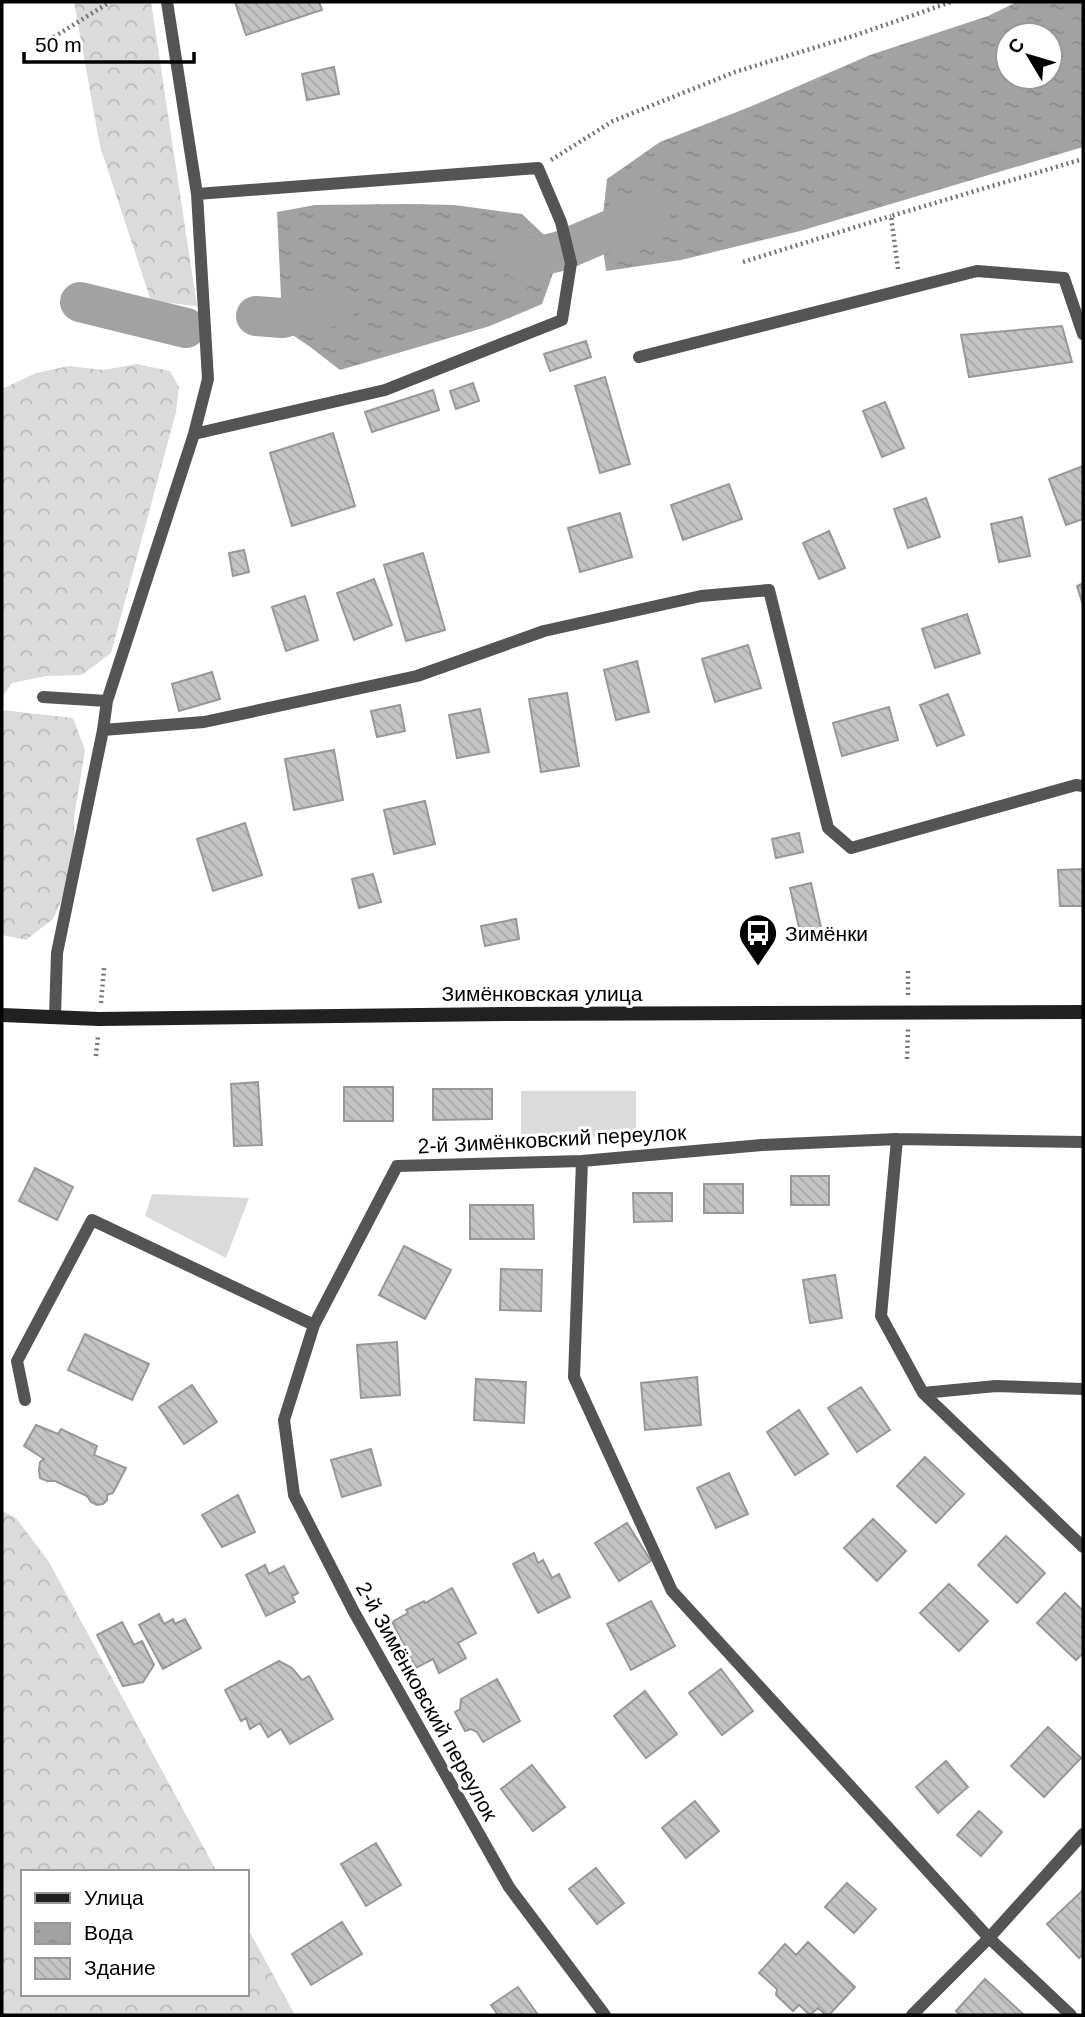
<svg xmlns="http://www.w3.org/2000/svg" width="1085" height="2017" viewBox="0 0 1085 2017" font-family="Helvetica,sans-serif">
<defs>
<pattern id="forest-crowns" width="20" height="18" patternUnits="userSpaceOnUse" patternTransform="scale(1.75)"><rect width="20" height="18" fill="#dbdbdb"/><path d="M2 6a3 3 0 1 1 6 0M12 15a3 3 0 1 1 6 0" fill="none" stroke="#bababa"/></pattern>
<pattern id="water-ripples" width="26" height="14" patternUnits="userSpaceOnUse" patternTransform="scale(1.75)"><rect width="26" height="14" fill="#a2a2a2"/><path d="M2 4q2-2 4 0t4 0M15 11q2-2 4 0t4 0" fill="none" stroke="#8a8a8a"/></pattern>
<pattern id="building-back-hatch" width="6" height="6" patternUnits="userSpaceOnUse" patternTransform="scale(1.75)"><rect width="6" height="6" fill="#c4c4c4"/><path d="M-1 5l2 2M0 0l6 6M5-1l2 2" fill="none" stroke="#a7a7a7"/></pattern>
</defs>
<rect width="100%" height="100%" fill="#fff"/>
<path fill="url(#forest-crowns)" d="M74,2H151L197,306L151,301L100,146Z
M137,364L170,371L179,387L176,412L111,653L82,675L46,676L12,683L2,697V389L36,373L69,366L103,370Z
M2,710L73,718L85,750L74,818L75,854L67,888L53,919L26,940L2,935Z
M2,1511L16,1518L49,1562L217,1872H23V1994H247V1927L295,2015H2Z"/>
<path fill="#dbdbdb" d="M521,1091H636V1137H521Z
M152,1194L249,1198L226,1258L145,1216Z"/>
<path fill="url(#water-ripples)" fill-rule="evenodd" d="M1017,2H1083V147L800,231L681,260L606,271L601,233L607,179L660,142L752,106L870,55L988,16ZM1008,35H1050V77H1008Z
M408,204L454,205L522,214L561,251L542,304L490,326L340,370L309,346L288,332L282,318L277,212L315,205Z"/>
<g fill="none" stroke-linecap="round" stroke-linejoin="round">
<path stroke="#a2a2a2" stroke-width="40" d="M522,260L561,251L650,213
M80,302L186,328
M256,316L282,318L336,305"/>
</g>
<path fill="url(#building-back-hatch)" stroke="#989898" stroke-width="2" d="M235,2H319L322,10L246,35Z
M334,67L339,94L307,100L302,74Z
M1062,326L1072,362L969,377L961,335Z
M586,341L591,357L550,371L544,354Z
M605,377L630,464L600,473L575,386Z
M473,383L479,401L456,409L450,391Z
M433,390L439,410L372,432L365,412Z
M885,402L904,448L882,457L863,411Z
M333,433L355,506L292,526L270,453Z
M1083,466V519L1066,525L1049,479Z
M729,484L742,519L683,540L671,505Z
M926,498L940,537L908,548L894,509Z
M620,513L632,557L580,572L568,528Z
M1022,517L1030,556L999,562L991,524Z
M829,531L845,568L819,579L803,543Z
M244,550L249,572L233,576L229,553Z
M423,553L445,630L406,641L384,565Z
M374,579L392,625L354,640L337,593Z
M1083,583V605L1077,586Z
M305,596L318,640L286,651L272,607Z
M967,614L980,653L935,668L922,629Z
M748,645L761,688L715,702L702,659Z
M637,661L649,712L616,720L604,670Z
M212,672L220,699L179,711L172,684Z
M567,693L579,766L541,772L529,699Z
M948,694L964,735L937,746L920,705Z
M400,705L405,731L377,737L371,711Z
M889,707L898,740L842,756L833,723Z
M480,709L489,752L457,758L449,715Z
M334,750L343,800L294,810L285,759Z
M425,801L435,844L394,854L384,810Z
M245,823L262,875L213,891L197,839Z
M799,833L803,852L776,858L772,839Z
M1083,869V906H1060L1058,870Z
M373,874L381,902L359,908L352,879Z
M811,883L823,936L802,941L790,888Z
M516,919L519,939L485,946L481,926Z
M258,1082L262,1145L234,1146L231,1084Z
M344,1087H393V1121H344Z
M433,1089H492V1119L433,1120Z
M35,1168L73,1187L57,1220L19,1201Z
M791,1176H829V1205H791Z
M704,1184H743V1213H704Z
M633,1193H672V1221L634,1222Z
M470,1205H533L534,1239H470Z
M404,1246L451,1270L425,1319L379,1295Z
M501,1269L542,1270L541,1311L500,1310Z
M835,1275L842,1318L810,1323L803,1280Z
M85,1334L149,1364L132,1400L68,1370Z
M397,1342L400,1395L361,1398L357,1345Z
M697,1377L701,1425L645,1430L641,1383Z
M476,1379L526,1382L524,1423L474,1420Z
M192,1385L217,1422L184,1444L159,1407Z
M861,1387L890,1430L857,1452L828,1408Z
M799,1410L828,1454L795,1475L767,1432Z
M36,1425L58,1434L61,1429L97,1446L94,1455L126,1468L113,1493L107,1495V1500L103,1504L97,1505L91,1502L87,1496L55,1481H47L40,1478L39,1470L40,1462L44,1459L24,1446Z
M371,1449L381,1485L342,1497L331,1460Z
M925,1457L964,1494L936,1523L897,1486Z
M729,1473L748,1514L716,1528L697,1488Z
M238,1495L255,1532L222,1547L202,1515Z
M873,1519L906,1551L877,1581L844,1548Z
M627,1523L651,1561L619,1581L595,1543Z
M1006,1536L1045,1573L1017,1603L978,1565Z
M534,1553L538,1563L543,1560L552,1578L559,1574L570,1597L538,1613L513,1564Z
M265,1565L269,1574L284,1566L298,1593L292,1596L295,1602L266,1616L246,1575Z
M949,1584L988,1621L959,1651L920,1613Z
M452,1588L476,1633L458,1643L466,1658L439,1673L433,1659L416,1668L392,1622L408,1613L406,1610L424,1601L425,1603Z
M1065,1593L1083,1611V1653L1076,1660L1037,1623Z
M651,1601L675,1646L631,1670L607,1624Z
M159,1614L164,1624L173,1619L175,1624L185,1619L201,1648L163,1669L139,1625Z
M122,1622L134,1645L142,1641L154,1665L143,1682L123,1686L97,1635Z
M279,1661L292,1668L302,1680L309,1676L333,1719L290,1744L281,1729L268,1737L260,1723L250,1729L246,1718L241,1721L225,1690Z
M721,1669L753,1711L722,1735L689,1693Z
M497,1679L520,1721L483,1742L477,1732L471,1729L465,1731L455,1712L460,1709L461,1699Z
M645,1691L677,1734L646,1758L614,1716Z
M1048,1727L1081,1758L1044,1797L1011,1766Z
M946,1761L968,1787L938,1813L916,1787Z
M532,1765L565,1807L533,1831L501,1789Z
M695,1801L719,1831L686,1858L662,1828Z
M979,1811L1002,1832L981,1856L957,1835Z
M376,1843L401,1885L366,1906L341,1864Z
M596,1868L624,1903L597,1924L569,1889Z
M847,1883L876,1909L854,1933L825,1907Z
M1083,1890V1954L1079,1958L1047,1924Z
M342,1922L362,1954L311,1985L292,1954Z
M808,1942L855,1987L829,2015H826L818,2008L810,2015L799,2005L793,2011L776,1995L777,1989L759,1973L785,1944L796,1955Z
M985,1979L1024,2015H961L956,2011Z
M518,1987L538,2015H498L491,2005Z"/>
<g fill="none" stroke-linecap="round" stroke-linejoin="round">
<path stroke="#767676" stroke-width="4.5" stroke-dasharray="2 3.5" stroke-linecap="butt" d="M49,40L110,2
M551,160L613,121L735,72L856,35L951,2
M743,262L891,216
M898,269L891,216L1083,159
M908,971V995
M101,1003L104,968
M96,1056L98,1036
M907,1059L908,1028"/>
<path stroke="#545454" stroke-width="12" d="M639,357L977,271L1064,278L1083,334
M194,434L385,390L562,320L571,263L561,222L538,168L197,194
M43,697L107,701
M103,730L204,722L417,676L544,631L701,596L769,590L828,828L851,848L1076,785L1083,786
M55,1016L57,953L103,730L107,701L194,434L208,379L197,194L167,2
M897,1139L881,1316L923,1393L996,1386L1083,1389
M582,1161L574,1377L672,1591L989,1938L1071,2015
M923,1393L1083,1547
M25,1400L17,1361L92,1220L314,1325
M605,2015L509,1887L354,1612L294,1495L284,1420L314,1325L397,1166L582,1161L762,1145L897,1139L1083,1142
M912,2015L989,1938L1083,1834"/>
<path stroke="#212121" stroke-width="14" d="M2,1015L99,1019L504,1014L1083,1012"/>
</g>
<defs>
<g id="bus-pin" transform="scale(2.0125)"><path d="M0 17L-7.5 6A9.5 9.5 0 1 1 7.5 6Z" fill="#000" stroke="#fff"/><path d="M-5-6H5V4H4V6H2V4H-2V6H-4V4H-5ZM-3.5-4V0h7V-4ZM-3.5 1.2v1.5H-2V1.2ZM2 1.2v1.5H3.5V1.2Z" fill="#fff"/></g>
</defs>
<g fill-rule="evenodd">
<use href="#bus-pin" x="758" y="933"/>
</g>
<g text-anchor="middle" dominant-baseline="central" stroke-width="6" stroke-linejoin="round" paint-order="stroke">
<g font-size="21" fill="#000" stroke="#fff" text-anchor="start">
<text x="785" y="933">Зимёнки</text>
</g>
<g font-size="21" fill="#000" stroke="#fff">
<text x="542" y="993">Зимёнковская улица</text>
<text transform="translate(552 1139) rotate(-3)">2-й Зимёнковский переулок</text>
<text transform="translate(427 1701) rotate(61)">2-й Зимёнковский переулок</text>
</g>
</g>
<rect width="1085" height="2017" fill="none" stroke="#000000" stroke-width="7"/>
<rect x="21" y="1870" width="228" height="126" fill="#ffffff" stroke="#999999" stroke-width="2"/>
<rect x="35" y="1893" width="35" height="10" fill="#212121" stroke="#999999" stroke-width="2"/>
<text x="84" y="1905" font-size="21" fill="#000000">Улица</text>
<rect x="35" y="1923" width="35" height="21" fill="url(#water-ripples)" stroke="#999999" stroke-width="2"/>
<text x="84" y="1940" font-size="21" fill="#000000">Вода</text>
<rect x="35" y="1958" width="35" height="21" fill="url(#building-back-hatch)" stroke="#999999" stroke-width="2"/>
<text x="84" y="1975" font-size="21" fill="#000000">Здание</text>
<g transform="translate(1029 56) rotate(308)"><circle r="33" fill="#ffffff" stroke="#999999" stroke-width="2"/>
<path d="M0-5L12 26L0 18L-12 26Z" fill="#000000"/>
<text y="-10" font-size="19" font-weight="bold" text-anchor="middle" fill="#000000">С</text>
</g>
<path d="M24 52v10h170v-10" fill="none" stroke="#000000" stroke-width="3.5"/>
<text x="35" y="52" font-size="21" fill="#000000" stroke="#ffffff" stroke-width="5" paint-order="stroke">50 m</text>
</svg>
